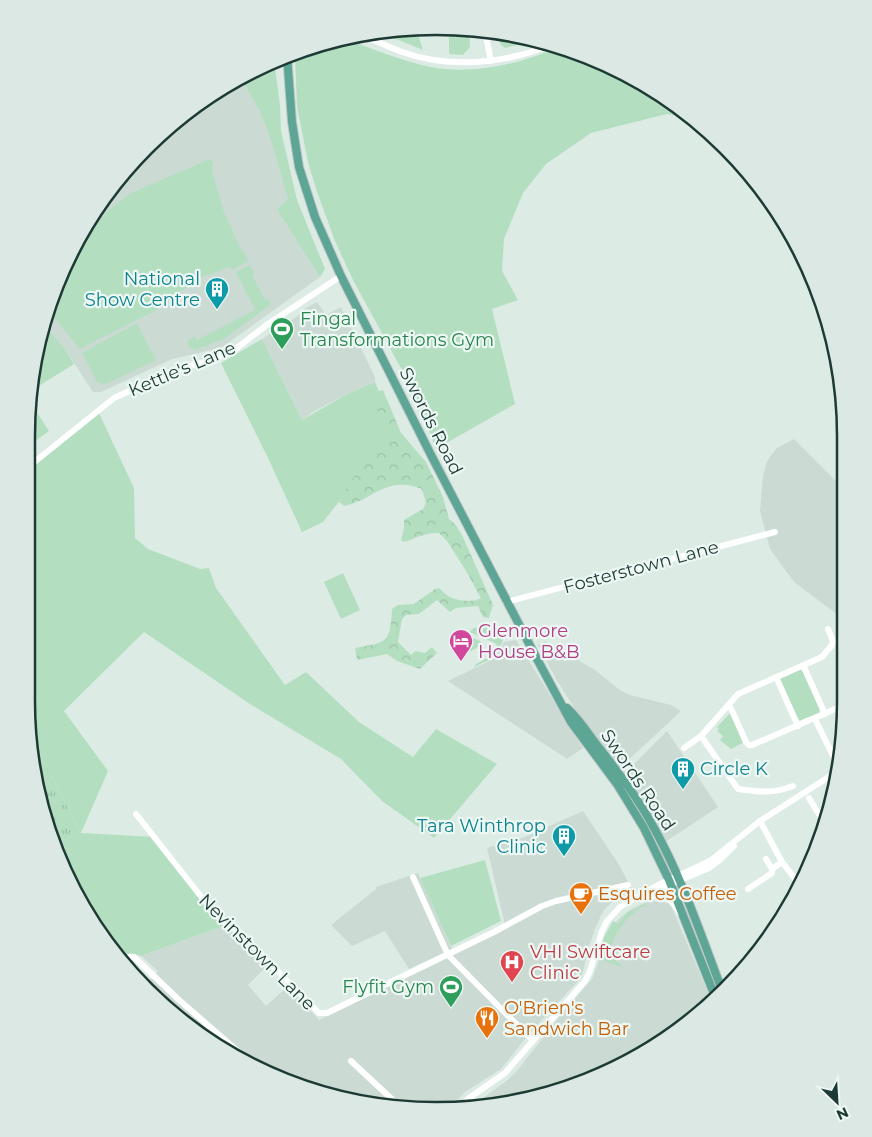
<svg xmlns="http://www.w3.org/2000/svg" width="872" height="1137" viewBox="0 0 872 1137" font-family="Montserrat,sans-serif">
<defs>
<pattern id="forest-crowns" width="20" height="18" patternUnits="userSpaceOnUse" patternTransform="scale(1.25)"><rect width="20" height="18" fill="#b3dfc0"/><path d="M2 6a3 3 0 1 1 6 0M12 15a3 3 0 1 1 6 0" fill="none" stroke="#9ac0a6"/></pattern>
<pattern id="park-tufts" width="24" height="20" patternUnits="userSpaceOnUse" patternTransform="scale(1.25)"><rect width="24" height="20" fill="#b3dfc0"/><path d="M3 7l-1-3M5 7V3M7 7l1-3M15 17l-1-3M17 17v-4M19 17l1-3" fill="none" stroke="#9ac0a6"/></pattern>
</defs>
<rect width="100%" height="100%" fill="#ddebe5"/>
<path fill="#cbdbd4" d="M240,79L251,93L270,134L289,199L277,210L320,277L221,348L172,359L101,392H93L65,349L43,323L69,255L111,187L209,95Z
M317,302L326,315L341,307L375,377V382L349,393L313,412L302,420L262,339L299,315L304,309Z
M794,439L842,487V618L794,582L770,549L760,511L763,476L767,461L777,448Z
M516,640L583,748L567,759L448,681L495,658L504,642Z
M545,641L595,670L620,690L630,695L671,705L681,711L621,767L579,715L556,679L538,645Z
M667,731L718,807L665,842L648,809L625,773Z
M583,811L618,863L632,889L613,901L604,910L597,924L589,946L583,972L578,981L529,1034L501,1069L465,1092L449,1109L330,1097L234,1057L213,1039L211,1041L146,991L142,985L149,981L158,971L141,956L223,926L243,939L268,965L248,985L266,1006L288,986L319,1020L506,929L487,848L525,837Z
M418,873L452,949L409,969L385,931L352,946L331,925L376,889V887Z
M649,901L669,903L672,908L712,1002L663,1042L567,1089L468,1109L505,1082L516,1072L559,1017L592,979L611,927L621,917L631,909Z"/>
<path fill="#b3dfc0" d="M416,28L423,50L379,32Z
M449,28L469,29L470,47L463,55L449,54Z
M495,32L516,34L537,40L505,48L501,45Z
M343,38C371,48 401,61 431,67C474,75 520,64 559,47L593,58L664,95L692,119L667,114L591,133L546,164L523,193L504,239L502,271L518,300L492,309L515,404L436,449L415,394L353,280L335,241L316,189L308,162L297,107L295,56L299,58L301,57L302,51Z
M274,60L280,105L281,131L297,200L325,269L320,277L277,210L288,199C276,157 267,113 240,79Z
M210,159L213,163L212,172L224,212L242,252L244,251L248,261L234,269L227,267L215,273L197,278L186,288L173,296L164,306L80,349L48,310L66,261L105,213L131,193Z
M250,265L254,273L252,275L265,300L268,299L270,303L269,306L224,339L195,350L192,349L187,344L188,340L195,337L197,340L255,310L236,272Z
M43,323L65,349L74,364L34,389L31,385Z
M137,323L156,360L108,383L102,384L97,382L82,353Z
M262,339L302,420L349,393L375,382L402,446L355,481L323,522L302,532L267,456L221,363Z
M29,400L49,431L27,447Z
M98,411L134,488L135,538L148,549L200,569L209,568L216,588L285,685L306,672L359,722L413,757L436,729L497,764L434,838L382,801L341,759L253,706L144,632L64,711L108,771L81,833L154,837L224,923L223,926L141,956L130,953L122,959L81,906L55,843L81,833L31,737L26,701L27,469Z
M343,573L360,610L341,619L324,582Z
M466,635L480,641L482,645L471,651H464L456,641Z
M800,669L803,672L820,710L818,714L803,719L801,721L798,719L780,680L782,677H785Z
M730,713L744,742L731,749L720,740L723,736L717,731L719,729L717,727Z
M485,860L501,921L451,946L420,878Z
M646,903V905C624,917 616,931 609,954L624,968L602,960L598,954L604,937L613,921L618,924L627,913Z"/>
<path fill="url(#forest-crowns)" d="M383,390L401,433L426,462L443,497L449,519L455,524L462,535L493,605L489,618L483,617L478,606L456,608L450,612L437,600L419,614L406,615L402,619L398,642L411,655L416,651L425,653L432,647L437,653L420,669L397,661L387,654L357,660L355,648C388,642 390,643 392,609L398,605L414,604L435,589L439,588C442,591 445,594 448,596C456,601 474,603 481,598L466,571L447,541L439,533C426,532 416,538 404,542L401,540L404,528V520L423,509L426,503L422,489C385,475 375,500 344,506L339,502L353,478L368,460L390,446L371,393Z
M480,626L499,630L503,640L495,657L474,667L476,664L493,655L497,644L470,632L472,629Z"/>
<path fill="url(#park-tufts)" d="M31,737L81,833L55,843L40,807Z"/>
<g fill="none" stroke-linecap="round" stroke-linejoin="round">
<g stroke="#c0c8c6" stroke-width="10">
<path id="major" d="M287,55L292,122L299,167L315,217L341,276L431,455L537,659L571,722L617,784L644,828L669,880L716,999
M567,708C580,720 589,735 600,749C620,774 639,800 654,828C683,880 702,938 723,993"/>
</g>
<path stroke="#fff" stroke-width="6" d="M485,31L491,61
M359,34C374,40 388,47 402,52C451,69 503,64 551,45
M27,468L114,398L178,369L206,362L233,351L268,324L341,276
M506,602L775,532
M803,665L825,714
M776,677L798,726
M729,704L746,742L749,745H752L842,706
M815,719L839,768
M701,736L738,789C760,792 772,794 793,786
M684,748L701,736L738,694L822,657L832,645L833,641L828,629
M809,798L826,826
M136,814L214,913L222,921L238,931L319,1013H327L494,932L542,906L556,901L628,885
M760,821L782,862L799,884
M766,859L772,869
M413,877L448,955L533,1041
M748,889L772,873V869L782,862
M652,896C667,895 672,901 680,913
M638,898L709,868L721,859L734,846
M123,961L129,957H134L179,1000L255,1066
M351,1061L396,1103
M458,1109L469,1098L505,1073L585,981L590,971L602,931L607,921L620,907L656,886L710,861L760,821L838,771"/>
<use href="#major" stroke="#5da595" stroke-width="8"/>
</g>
<defs>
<g id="building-pin" transform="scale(1.25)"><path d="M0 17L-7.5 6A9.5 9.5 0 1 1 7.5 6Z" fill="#0f9aa8" stroke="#edf7f3"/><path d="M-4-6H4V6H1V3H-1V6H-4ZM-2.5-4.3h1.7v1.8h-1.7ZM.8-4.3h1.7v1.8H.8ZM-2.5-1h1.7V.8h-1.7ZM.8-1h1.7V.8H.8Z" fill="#fff"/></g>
<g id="stadium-pin" transform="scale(1.25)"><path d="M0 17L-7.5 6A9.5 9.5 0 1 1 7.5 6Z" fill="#2e9e5b" stroke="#edf7f3"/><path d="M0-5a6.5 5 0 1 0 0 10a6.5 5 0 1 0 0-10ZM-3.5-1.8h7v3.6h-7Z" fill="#fff"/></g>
<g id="hotel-pin" transform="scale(1.25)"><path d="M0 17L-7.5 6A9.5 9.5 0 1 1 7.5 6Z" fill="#d1479c" stroke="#edf7f3"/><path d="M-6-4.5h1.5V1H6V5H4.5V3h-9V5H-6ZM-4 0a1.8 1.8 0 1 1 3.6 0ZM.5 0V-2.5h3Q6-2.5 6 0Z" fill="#fff"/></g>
<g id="cafe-pin" transform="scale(1.25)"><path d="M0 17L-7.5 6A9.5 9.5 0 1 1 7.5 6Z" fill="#e8710a" stroke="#edf7f3"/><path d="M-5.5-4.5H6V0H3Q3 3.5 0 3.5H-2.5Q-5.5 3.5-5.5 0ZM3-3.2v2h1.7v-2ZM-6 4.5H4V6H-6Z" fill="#fff"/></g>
<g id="hospital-pin" transform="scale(1.25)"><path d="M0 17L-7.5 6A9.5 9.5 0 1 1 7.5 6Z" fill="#e0444e" stroke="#edf7f3"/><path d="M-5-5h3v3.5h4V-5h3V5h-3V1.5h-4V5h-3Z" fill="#fff"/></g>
<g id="restaurant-pin" transform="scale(1.25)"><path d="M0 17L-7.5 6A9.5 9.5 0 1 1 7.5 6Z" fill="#e8710a" stroke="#edf7f3"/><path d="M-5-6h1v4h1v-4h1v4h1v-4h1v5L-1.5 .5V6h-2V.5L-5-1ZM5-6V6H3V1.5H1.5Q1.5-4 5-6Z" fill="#fff"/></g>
</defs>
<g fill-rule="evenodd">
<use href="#building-pin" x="217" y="289"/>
<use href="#stadium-pin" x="282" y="329"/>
<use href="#hotel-pin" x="461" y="641"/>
<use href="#building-pin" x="683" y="769"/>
<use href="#building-pin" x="564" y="836"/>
<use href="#cafe-pin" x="581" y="894"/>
<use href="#hospital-pin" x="512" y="962"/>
<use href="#stadium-pin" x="451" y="987"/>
<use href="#restaurant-pin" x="487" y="1018"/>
</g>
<g text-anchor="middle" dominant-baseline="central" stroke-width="4.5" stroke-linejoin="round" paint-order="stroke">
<g font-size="18" fill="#0d838f" stroke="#edf7f3" text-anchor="end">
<text x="200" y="279">National<tspan x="200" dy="21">Show Centre</tspan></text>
<text x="700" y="769" text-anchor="start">Circle K</text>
<text x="546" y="826">Tara Winthrop<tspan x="546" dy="21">Clinic</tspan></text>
</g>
<g font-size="18" fill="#27864d" stroke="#edf7f3" text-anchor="start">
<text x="300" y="319">Fingal<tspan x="300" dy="21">Transformations Gym</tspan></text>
<text x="434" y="987" text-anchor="end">Flyfit Gym</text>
</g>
<g font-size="18" fill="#1d3b34" stroke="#edf7f3">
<text transform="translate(182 369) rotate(-23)">Kettle's Lane</text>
<text transform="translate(431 421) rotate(63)">Swords Road</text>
<text transform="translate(641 567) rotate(-15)">Fosterstown Lane</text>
<text transform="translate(638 780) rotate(56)">Swords Road</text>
<text transform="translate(257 952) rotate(45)">Nevinstown Lane</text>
</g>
<g font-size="18" fill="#b23c85" stroke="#edf7f3" text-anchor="start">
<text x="478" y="631">Glenmore<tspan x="478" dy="21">House B&amp;B</tspan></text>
</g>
<g font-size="18" fill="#c56008" stroke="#edf7f3" text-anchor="start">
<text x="598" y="894">Esquires Coffee</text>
<text x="504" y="1008">O'Brien's<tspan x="504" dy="21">Sandwich Bar</tspan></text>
</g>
<g font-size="18" fill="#be3a42" stroke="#edf7f3" text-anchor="start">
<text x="530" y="952">VHI Swiftcare<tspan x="530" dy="21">Clinic</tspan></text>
</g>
</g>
<path d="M0 0H872V1137H0ZM436 35H436A401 401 0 0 1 837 436V701A401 401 0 0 1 436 1102H436A401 401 0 0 1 35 701V436A401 401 0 0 1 436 35Z" fill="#dce8e4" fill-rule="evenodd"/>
<path fill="none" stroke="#1d3b34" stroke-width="2.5" d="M436 35H436A401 401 0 0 1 837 436V701A401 401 0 0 1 436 1102H436A401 401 0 0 1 35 701V436A401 401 0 0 1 436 35Z"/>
<g transform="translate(837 1102) rotate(155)" stroke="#edf7f3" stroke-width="4" paint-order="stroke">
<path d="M0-4L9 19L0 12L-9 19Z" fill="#1d3b34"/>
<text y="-8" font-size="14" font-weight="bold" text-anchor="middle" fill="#1d3b34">N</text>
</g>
</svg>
